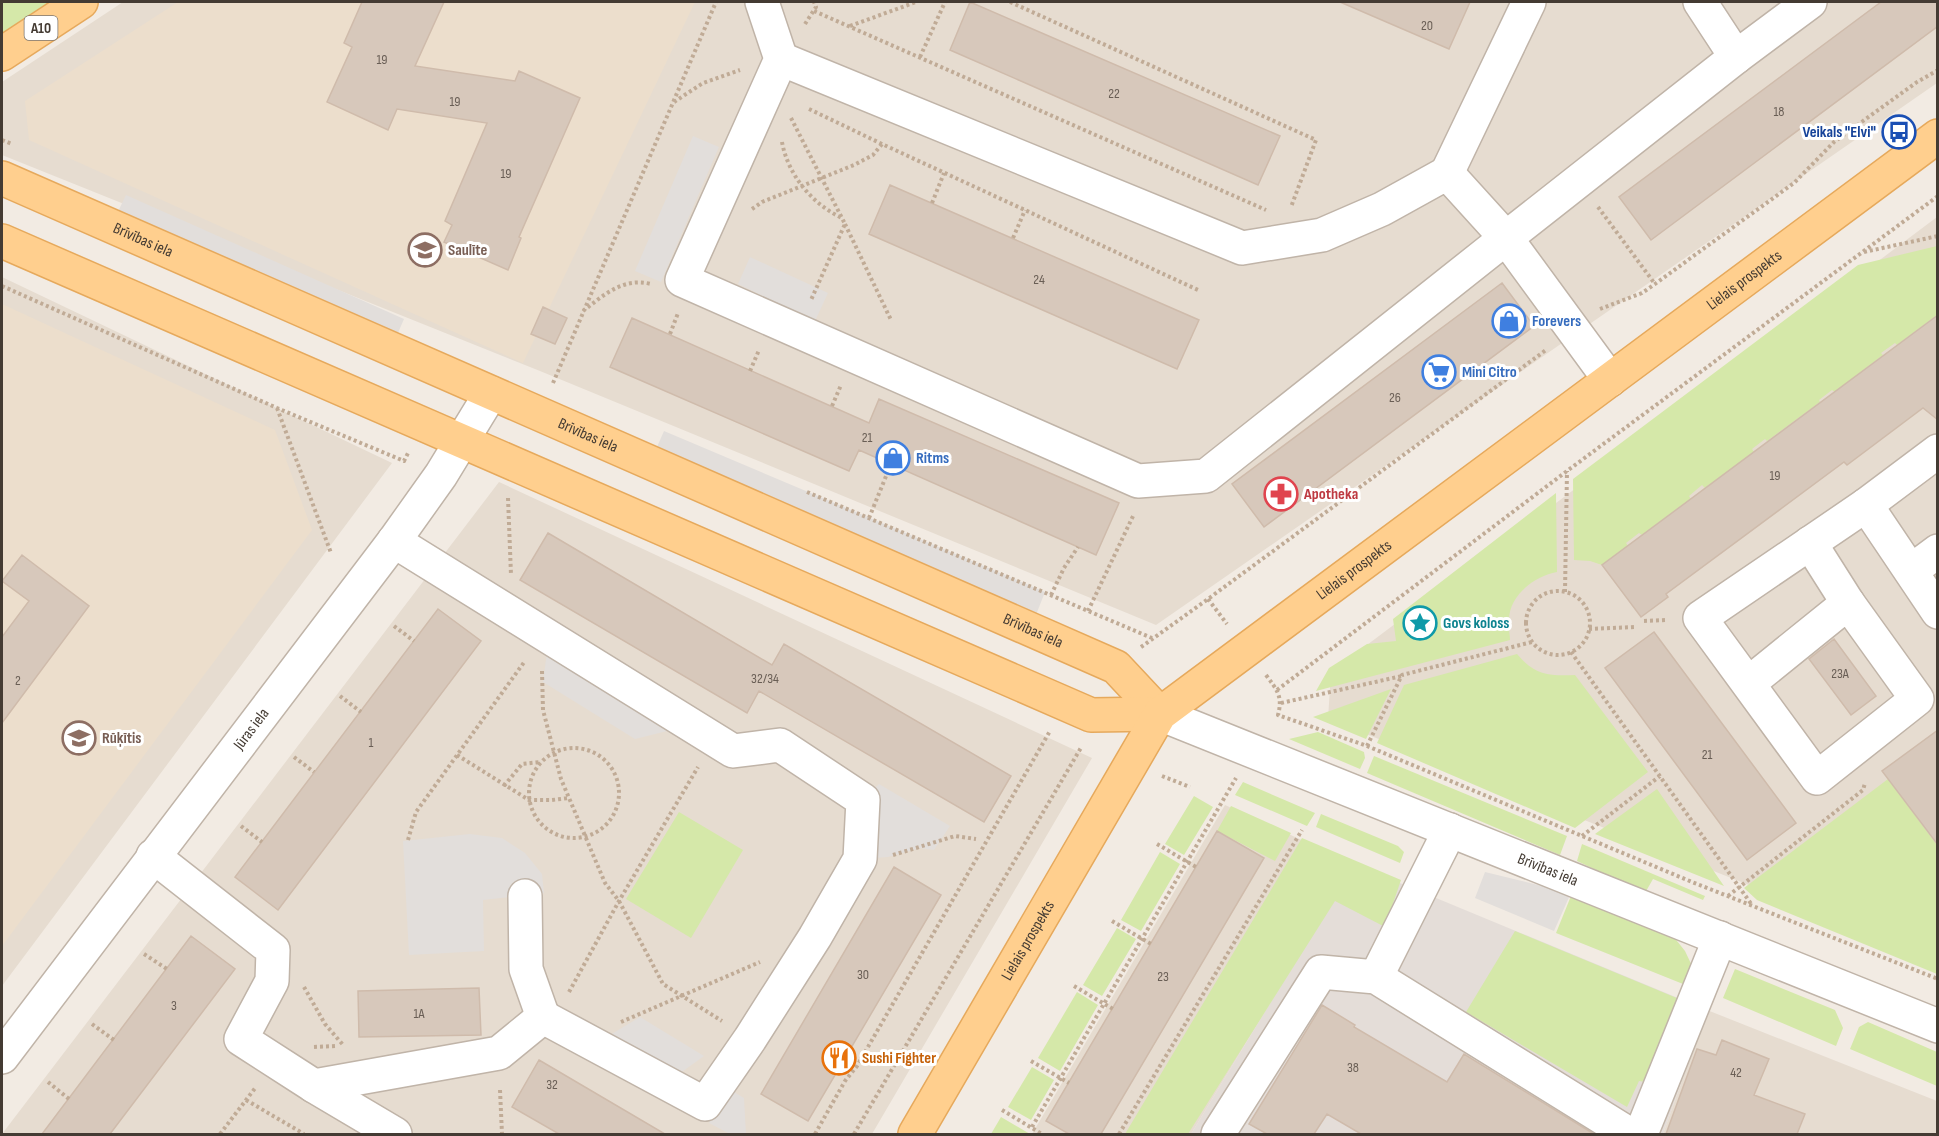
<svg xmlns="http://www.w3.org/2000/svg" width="1939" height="1136" viewBox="0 0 1939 1136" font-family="'Sofia Sans Condensed',sans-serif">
<rect width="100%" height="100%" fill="#f2ebe3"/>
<path fill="#e6dcd0" d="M123,2H1938L1937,83L1156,625L540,371L2,155V82Z
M1937,217V959L1328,719L1331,672Z
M2,277L392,463L2,986Z
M499,482L1092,758L872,1134H2Z
M1225,805L1354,864L1191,1134H1032Z
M1707,1010L1937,1101V1134H1663Z"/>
<path fill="#e4ddd8" d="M1354,864L1707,1010L1663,1134H1191Z"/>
<path fill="#ecdecc" d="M178,2H695L523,363L29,140L25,101Z
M2,304L275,430L312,530L2,946Z"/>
<path fill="#d5e8a9" d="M2,2H62L2,42Z
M1937,246V315L1897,345L1895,343L1881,353L1883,355L1835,392L1832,390L1819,400L1820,402L1767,441L1765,439L1752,449L1754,452L1705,488L1702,485L1689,496L1691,499L1642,535L1639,533L1626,543L1628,546L1602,565L1590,561L1574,560L1573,479L1858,265Z
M1556,493L1557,572C1534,576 1509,596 1509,620C1508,627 1510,634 1510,640L1316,691L1329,668L1367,644L1396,641L1393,619Z
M1517,654C1535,675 1548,676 1575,675L1648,772L1575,828L1377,743L1404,685Z
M1391,689L1366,739L1313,717Z
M1318,732L1364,752L1365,758L1360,769L1289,739Z
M1374,756L1567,836L1560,855L1367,773Z
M1888,779L1937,845V974L1757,900L1744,888Z
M1243,782L1315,813L1307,826L1235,795Z
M1657,789L1724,886L1595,834Z
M1194,796L1213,807L1184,855L1165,844Z
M1231,806L1291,833L1275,861L1217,831Z
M679,812L743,850L691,938L626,899Z
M1321,814L1398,846L1404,852L1400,863L1316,827Z
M1302,838L1401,880L1385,927L1335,901L1188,1134H1125Z
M1582,844L1705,896L1703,900L1653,879L1645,893L1577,861Z
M1160,852L1180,864L1141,931L1121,920Z
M1571,896L1673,936L1685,951L1694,970L1688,986L1556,933Z
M1117,928L1136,939L1102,996L1083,985Z
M1515,931L1684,1001L1651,1083L1639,1081L1627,1107L1466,1012Z
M1735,969L1835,1010L1843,1028L1836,1046L1723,998Z
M1077,992L1098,1005L1060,1071L1038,1058Z
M1868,1022L1937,1052V1086L1850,1049L1859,1027Z
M1032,1067L1054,1080L1031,1120L1008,1107Z
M1001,1117L1030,1134H991Z"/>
<path fill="#e2dedb" d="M693,136L719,147L661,282L635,271Z
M126,195L404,319L391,349L111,226Z
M750,257L828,293L815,321L738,284Z
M664,431L1045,592L1030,630L650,463Z
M549,637L691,725L635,739L543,682Z
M879,784L950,826L934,850L920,848L888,857L860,859L863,800Z
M470,834L502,838L525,853L542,874L544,893L483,900L484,951L409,955L403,841Z
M1485,872L1542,886L1570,895L1554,931L1475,898Z
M640,1017L704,1056L679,1074L610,1035Z
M729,1089L744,1098L746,1134H730L709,1123Z"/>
<path fill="#d7c8bb" stroke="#cfbbab" stroke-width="1.5" d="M362,2H444L415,66L515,81L519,71L580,98L519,237L521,238L508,270L444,242L452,225L445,221L487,123L397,109L388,130L327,102L352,47L344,43Z
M970,2L1280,136L1258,185L950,50Z
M1340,2H1470L1449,49Z
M1881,2H1938V26L1651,240L1619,197Z
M890,185L1199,320L1177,369L869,234Z
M1502,283L1534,326L1264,527L1232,484Z
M543,307L567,318L555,344L531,334Z
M1938,315V420L1923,408L1847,465L1844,462L1666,594L1668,597L1641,617L1602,565Z
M632,318L869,423L879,399L1119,503L1096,555L859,450L849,471L610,367Z
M548,533L772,665L784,644L1011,776L984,822L759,691L747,713L520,580Z
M22,555L89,606L2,723V637L29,601L2,581Z
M438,609L481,641L278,910L235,877Z
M1654,632L1796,823L1747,860L1605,668Z
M1834,639L1876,696L1851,715L1809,659Z
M1938,730V845L1882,771Z
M1217,831L1264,858L1101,1134H1069L1046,1121Z
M894,867L941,895L808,1121L761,1094Z
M191,936L235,969L110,1134H42Z
M479,988L481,1035L359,1037L358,991Z
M1322,1005L1355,1025L1354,1027L1447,1082L1464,1054L1594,1134H1361L1327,1114L1314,1134H1267L1249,1124Z
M1722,1040L1769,1059L1754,1095L1805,1114L1797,1134H1666L1697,1049L1716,1055Z
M539,1060L665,1134H559L512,1107Z"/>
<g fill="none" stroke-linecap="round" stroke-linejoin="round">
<g stroke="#c0b4a8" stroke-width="36">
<g id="minor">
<path d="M762,2L781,59L682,280L1138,481L1206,476L1506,238L1610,380"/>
<path d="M1736,57L1810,2"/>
<path d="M781,59L1242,248L1322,235L1382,209L1447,173L1506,238L1736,57L1700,2"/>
<path d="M1447,173L1529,2"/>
<path d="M1866,505L1938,612"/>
<path d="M1810,543L1848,603"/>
<path d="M1911,571L1938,551"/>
<path d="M1749,683L1848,603L1917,699L1817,778L1700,618L1866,505L1938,451"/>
<path id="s1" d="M1160,714L1938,1026"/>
<path d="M153,856L273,950L272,981L241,1039L314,1086L395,1134"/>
<path d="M525,896L526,969L543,1017"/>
<path d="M1376,977L1450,830"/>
<path id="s2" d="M2,1057L394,541L441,475L491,393"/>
<path d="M314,1086L499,1053L543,1017L705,1104L750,1039L815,937L860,859L863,800L780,745L733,751L394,541"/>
<path d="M1218,1134L1321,972L1376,977L1629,1134"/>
<path d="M1641,1134L1720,938"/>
</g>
</g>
<g stroke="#e6a95c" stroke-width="36">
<g id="major">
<path d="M2,54L81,2"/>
<path id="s3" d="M2,178L1116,667L1160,714"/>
<path d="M2,241L1091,715L1160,714"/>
<path id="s4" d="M915,1134L1160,714L1938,136"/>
</g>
</g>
<path stroke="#c0ab96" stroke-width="4" stroke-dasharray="3 3" stroke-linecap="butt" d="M1010,2L1316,140L1291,207
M814,11L1266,210
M805,24L816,7L814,2
M850,26L916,2
M920,57L945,2
M674,102L703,83L740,70
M809,109L882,144
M791,118L845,224L811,300
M2,140L12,144
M782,142C788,175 812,204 842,218
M932,203L944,173
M1598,207L1655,284
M752,209L762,202L854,165L873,155L882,144L1198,290
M845,224L891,320
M1013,238L1025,210
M1864,252L1938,236
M2,286L277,408L404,461L408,453
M1600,309L1642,293L1655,284L1794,183L1834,142L1917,82L1938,70
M583,311C604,295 623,277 651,284
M670,334L678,313
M750,371L759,350
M553,383L716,2
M832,406L841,385
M277,408L331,553
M807,492L1152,638
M508,498L511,575
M869,518L891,464
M1526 623a32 32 0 1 1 64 0a32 32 0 1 1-64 0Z
M1565,592L1567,471
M1051,595L1064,568L1078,547
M1208,599L1227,624
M1088,611L1134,514
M1644,621L1667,620
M394,626L414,641
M1589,629L1634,627
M1141,647L1208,599L1546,350
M1571,652L1752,905
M542,671L543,710L561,779L605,883L619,901L663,984L722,1021
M1266,675C1277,690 1283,696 1278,715L1367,746L1692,882L1938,979
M1277,690L1567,471L1938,196
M340,696L361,712
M1281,703L1402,676
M1367,746L1402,675L1532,642
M529 793a45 45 0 1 1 90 0a45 45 0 1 1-90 0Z
M457,755L529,800H552L569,798
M294,757L314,772
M1162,776L1190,787
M504,786L522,764L540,762
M241,826L262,842
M1582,836L1660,776
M408,840L416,812L525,661
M1157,844L1196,867
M893,855L955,836L976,839
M1728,896L1863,790L1865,783
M1112,921L1151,944
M144,954L167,969
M1074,986L1113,1009
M304,987L325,1024L344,1046
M569,992L619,901L698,767
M621,1022L760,962
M92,1024L114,1040
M314,1047L336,1046
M1031,1061L1069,1083
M48,1082L69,1099
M500,1090L502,1134
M246,1100L304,1134
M1002,1110L1042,1134
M1032,1127L1236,778
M220,1134L256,1087
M815,1134L845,1081L857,1066L1050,731
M854,1134L1082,746
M1119,1134L1302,830"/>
<use href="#minor" stroke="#fff" stroke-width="33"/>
<use href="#major" stroke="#ffcf8e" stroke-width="33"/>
</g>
<defs>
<g id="bus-ring" transform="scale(1.725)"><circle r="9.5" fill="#fff" stroke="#1a4fb4" stroke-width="1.5"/><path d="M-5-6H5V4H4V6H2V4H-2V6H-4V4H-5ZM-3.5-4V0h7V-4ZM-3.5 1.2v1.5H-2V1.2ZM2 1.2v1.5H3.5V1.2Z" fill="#1a4fb4"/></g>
<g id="school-ring" transform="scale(1.725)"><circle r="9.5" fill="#fff" stroke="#8d6e63" stroke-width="1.5"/><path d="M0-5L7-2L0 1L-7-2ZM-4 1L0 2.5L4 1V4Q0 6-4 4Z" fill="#8d6e63"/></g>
<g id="shop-ring" transform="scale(1.725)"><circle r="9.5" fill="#fff" stroke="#3f7fe0" stroke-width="1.5"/><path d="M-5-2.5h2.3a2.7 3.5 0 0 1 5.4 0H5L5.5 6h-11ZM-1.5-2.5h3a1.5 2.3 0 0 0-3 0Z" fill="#3f7fe0"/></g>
<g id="supermarket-ring" transform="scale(1.725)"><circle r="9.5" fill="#fff" stroke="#3f7fe0" stroke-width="1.5"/><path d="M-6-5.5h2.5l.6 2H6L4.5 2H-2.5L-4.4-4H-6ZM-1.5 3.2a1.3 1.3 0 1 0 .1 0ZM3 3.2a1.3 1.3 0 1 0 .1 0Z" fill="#3f7fe0"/></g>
<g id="pharmacy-ring" transform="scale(1.725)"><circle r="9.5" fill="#fff" stroke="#e0444e" stroke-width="1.5"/><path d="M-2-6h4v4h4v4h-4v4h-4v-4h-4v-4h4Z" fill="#e0444e"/></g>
<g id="sight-ring" transform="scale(1.725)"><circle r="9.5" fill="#fff" stroke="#0f9aa8" stroke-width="1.5"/><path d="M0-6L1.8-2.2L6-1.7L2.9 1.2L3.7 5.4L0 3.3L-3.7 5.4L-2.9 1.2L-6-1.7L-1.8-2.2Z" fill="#0f9aa8"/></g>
<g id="restaurant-ring" transform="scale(1.725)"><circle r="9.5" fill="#fff" stroke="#e8710a" stroke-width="1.5"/><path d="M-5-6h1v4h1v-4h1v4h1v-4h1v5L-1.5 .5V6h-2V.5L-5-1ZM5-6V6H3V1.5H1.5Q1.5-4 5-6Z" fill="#e8710a"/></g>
</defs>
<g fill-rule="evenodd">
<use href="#bus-ring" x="1899" y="132"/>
<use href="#school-ring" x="425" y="250"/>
<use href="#shop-ring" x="1509" y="321"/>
<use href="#supermarket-ring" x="1439" y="372"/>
<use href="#shop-ring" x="893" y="458"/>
<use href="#pharmacy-ring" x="1281" y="494"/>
<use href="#sight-ring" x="1420" y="623"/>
<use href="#school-ring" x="79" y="738"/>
<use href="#restaurant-ring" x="839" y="1058"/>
</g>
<g text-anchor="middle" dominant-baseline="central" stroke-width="6" stroke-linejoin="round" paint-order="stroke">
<g font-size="14" fill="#695e55">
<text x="1427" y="25">20</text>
<text x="382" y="59">19</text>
<text x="1114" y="93">22</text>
<text x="455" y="101">19</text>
<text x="1779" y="111">18</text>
<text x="506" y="173">19</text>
<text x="1039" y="279">24</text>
<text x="1395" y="397">26</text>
<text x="867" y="437">21</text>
<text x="1775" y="475">19</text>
<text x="1840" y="673">23A</text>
<text x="765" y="678">32/34</text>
<text x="18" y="680">2</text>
<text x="371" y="742">1</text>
<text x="1707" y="754">21</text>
<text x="863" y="974">30</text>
<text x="1163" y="976">23</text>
<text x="174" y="1005">3</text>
<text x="419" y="1013">1A</text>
<text x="1353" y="1067">38</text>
<text x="1736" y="1072">42</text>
<text x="552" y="1084">32</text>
</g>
<rect fill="#fff" stroke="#7c7670" stroke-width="1.5" x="24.5" y="16" width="33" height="24" rx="4.5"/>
<g font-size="15" font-weight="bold" fill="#443b33">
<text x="41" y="28">A10</text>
</g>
<g font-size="16" font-weight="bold" fill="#164399" stroke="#fff" text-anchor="end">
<text x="1876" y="132">Veikals "Elvi"</text>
</g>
<g font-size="16" fill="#443b33" stroke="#fff">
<text stroke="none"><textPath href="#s3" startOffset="154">Brīvības iela</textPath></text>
<text stroke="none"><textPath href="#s4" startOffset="1214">Lielais prospekts</textPath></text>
<text stroke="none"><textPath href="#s3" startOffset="640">Brīvības iela</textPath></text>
<text stroke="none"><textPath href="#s4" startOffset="728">Lielais prospekts</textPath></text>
<text stroke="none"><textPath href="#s3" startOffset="1126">Brīvības iela</textPath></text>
<text stroke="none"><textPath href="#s2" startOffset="412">Jūras iela</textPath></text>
<text stroke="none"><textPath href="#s1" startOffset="418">Brīvības iela</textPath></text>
<text stroke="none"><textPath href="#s4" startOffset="224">Lielais prospekts</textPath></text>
</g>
<g font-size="16" font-weight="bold" fill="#785e54" stroke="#fff" text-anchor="start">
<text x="448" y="250">Saulīte</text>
<text x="102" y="738">Rūķītis</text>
</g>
<g font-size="16" font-weight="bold" fill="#366cbe" stroke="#fff" text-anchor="start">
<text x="1532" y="321">Forevers</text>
<text x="1462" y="372">Mini Citro</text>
<text x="916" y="458">Ritms</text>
</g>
<g font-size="16" font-weight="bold" fill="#be3a42" stroke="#fff" text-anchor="start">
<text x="1304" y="494">Apotheka</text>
</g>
<g font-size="16" font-weight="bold" fill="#0d838f" stroke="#fff" text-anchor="start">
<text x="1443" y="623">Govs koloss</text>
</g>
<g font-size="16" font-weight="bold" fill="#c56008" stroke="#fff" text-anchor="start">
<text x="862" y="1058">Sushi Fighter</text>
</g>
</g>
<rect width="1939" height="1136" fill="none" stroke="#443b33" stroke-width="6"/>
</svg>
